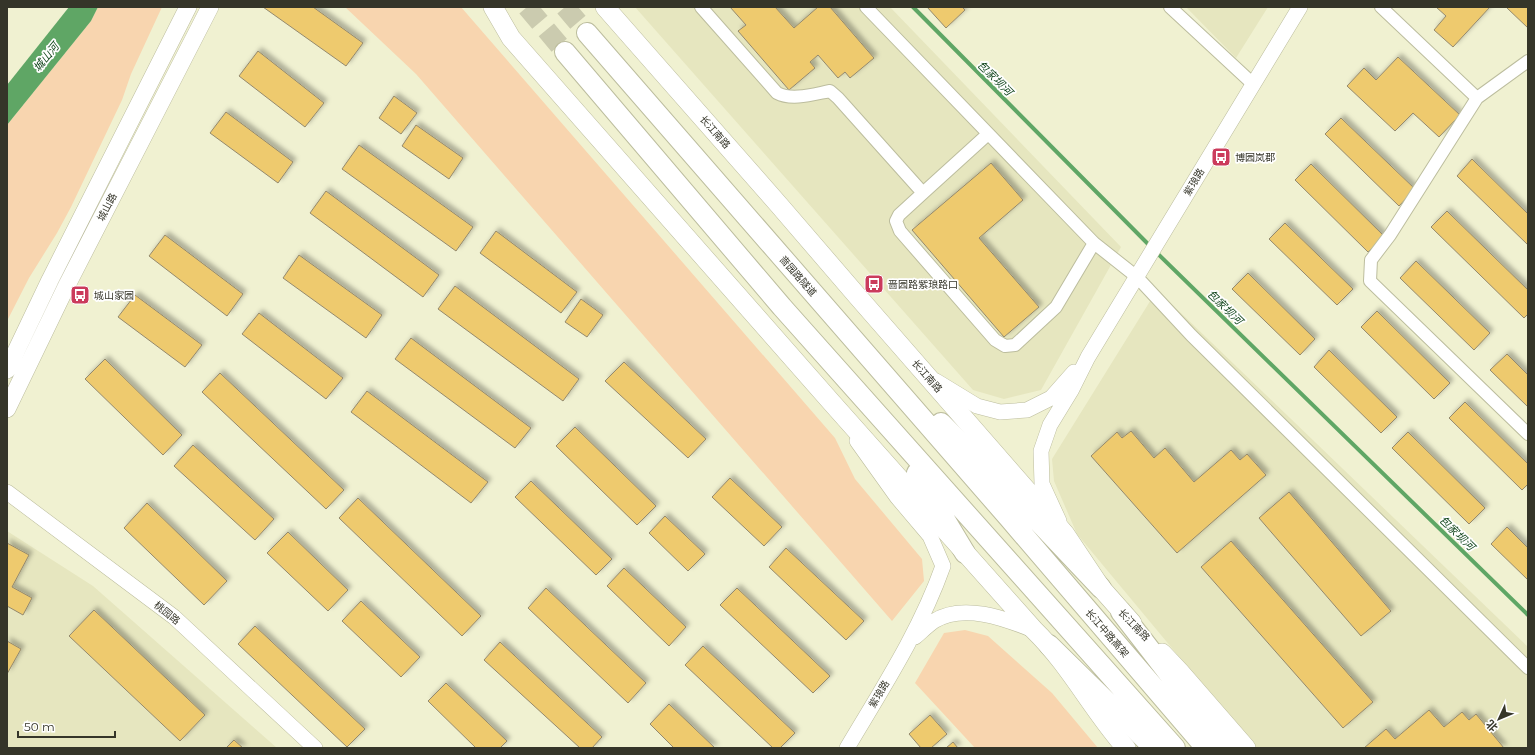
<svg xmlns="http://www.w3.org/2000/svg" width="1535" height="755" viewBox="0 0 1535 755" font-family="Montserrat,'Noto Sans SC',sans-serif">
<defs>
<filter id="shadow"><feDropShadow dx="3.5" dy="-3.5" stdDeviation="2" flood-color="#0004"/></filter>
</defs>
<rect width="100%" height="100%" fill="#f0f1d1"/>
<path fill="#e6e6bf" d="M635,7H890L1121,247L1041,390L1004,399L973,390Z
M1186,7H1268L1236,58Z
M1157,290L1528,647V748H1255L1077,534L1054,481L1052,459Z
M7,531L93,586L277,748H7Z"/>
<path fill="#f8d5af" d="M98,7H162L131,74L122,100L71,207L57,233L29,278L7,321V125L91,21Z
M345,7H461L835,438L855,479L922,559L924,581L892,621L416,74Z
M965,630L988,636L1052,693L1098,748H975L915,683L944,633Z"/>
<path fill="#5fa665" d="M69,7H98L91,21L7,125V85Z"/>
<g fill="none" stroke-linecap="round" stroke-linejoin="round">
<path stroke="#5fa665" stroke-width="4" d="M913,7L1151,247
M1156,252L1528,615"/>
</g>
<path fill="#eeca6e" stroke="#94896d" filter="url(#shadow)" d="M263,7H313L363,43L346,66Z
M730,7H775L794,28L818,7H830L874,58L850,78L845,72L838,78L818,55L810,62L815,68L789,90L738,31L746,25Z
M927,7H962L965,10L946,28Z
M1436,7H1490L1453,47L1434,30L1446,16Z
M1508,7H1528V28L1507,8Z
M258,51L324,103L305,127L239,76Z
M1398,57L1460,115L1439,137L1413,113L1395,131L1347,86L1364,68L1376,80Z
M394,96L417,113L401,134L379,118Z
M226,112L293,162L278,183L210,133Z
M1341,118L1415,189L1399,206L1325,134Z
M416,125L463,158L449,179L402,146Z
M359,145L473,227L456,251L342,169Z
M1472,159L1528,214V245L1457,176Z
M991,163L1023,200L979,238L1039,307L1004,337L912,230Z
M1311,164L1384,236L1368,252L1295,180Z
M326,191L439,275L423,297L310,213Z
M1447,211L1528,290V314L1524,318L1431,227Z
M1285,223L1353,289L1337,305L1269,239Z
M496,231L577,292L561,313L480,253Z
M165,235L243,294L227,316L149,256Z
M299,255L382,315L366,338L283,278Z
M1416,261L1490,333L1474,350L1400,278Z
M1248,273L1315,339L1300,355L1232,289Z
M455,286L579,379L563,401L438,309Z
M135,295L202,345L185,367L118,317Z
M581,299L603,315L587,337L565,322Z
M1377,311L1450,383L1434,399L1361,327Z
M259,313L343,378L326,399L242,334Z
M411,338L531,428L515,448L395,359Z
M1329,350L1397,417L1381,433L1314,367Z
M1507,354L1528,375V407L1490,370Z
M105,359L182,435L163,455L85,379Z
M624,362L706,439L688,458L605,381Z
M220,373L344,490L326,509L202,392Z
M367,391L488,482L471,503L351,412Z
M1465,402L1528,464V484L1522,490L1449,418Z
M575,427L656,506L637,525L556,446Z
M1131,431L1154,458L1165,448L1194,482L1231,450L1240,460L1247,454L1266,475L1177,553L1091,456L1117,432L1122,438Z
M1408,432L1485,508L1469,524L1392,448Z
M193,445L274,519L255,540L174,466Z
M730,478L782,527L764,546L712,497Z
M531,481L612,559L596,575L515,497Z
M1289,492L1391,611L1361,636L1259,518Z
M358,498L481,616L462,636L339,518Z
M147,503L227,581L204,605L124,528Z
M665,516L705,554L688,571L649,533Z
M1507,527L1528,548V580L1491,544Z
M288,532L348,590L328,611L267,553Z
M1231,541L1373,702L1343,728L1201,567Z
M7,543L29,555L12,587L32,598L23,615L7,606Z
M786,548L864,621L846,640L769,567Z
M624,568L686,627L669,646L607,586Z
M546,588L646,683L628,703L528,608Z
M737,588L830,676L813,693L720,605Z
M361,601L420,657L401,677L342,621Z
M94,610L205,715L180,741L69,636Z
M255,626L365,729L347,747L238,644Z
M7,641L21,649L7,674Z
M500,642L602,737L592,748H580L484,660Z
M703,646L795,733L780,748H773L685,665Z
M446,683L507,741L500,748H476L428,701Z
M669,704L715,748H674L650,724Z
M1429,710L1444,727L1462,712L1469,720L1476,714L1504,748H1364L1386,729L1395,739Z
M930,715L947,734L931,748H921L909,734Z
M234,740L243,748H226Z
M953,742L958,748H946Z"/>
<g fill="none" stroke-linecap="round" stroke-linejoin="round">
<path stroke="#cbcbaf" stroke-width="20" stroke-dasharray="20 10" stroke-linecap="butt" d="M527,7L565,52
M565,7L587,33"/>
<g stroke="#bcbd9e" stroke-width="14">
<path id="minor" d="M701,7L777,93C792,101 814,94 830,91L838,98L923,193L899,215L896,221L900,231L995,340L1005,346L1015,345L1056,307L1094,243
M866,7L1094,243L1137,277L1191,335L1528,668
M1170,7L1253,84
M1381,7L1477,98
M1528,61L1477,98L1390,235L1371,260L1370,281L1528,434
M923,193L988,134"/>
</g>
<g stroke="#bcbd9e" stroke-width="16">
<path id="tertiary" d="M936,381L977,406L1000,412L1027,410L1051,398L1074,372
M7,492L174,617L315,748
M1059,521L1042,484L1041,451L1050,425L1072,389L1088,357L1300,7
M915,637C921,632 927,626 934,621C963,603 1004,618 1033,630
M847,748C882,689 920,631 943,566L930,536L897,497L857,441"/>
</g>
<g stroke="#bcbd9e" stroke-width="18">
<path id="secondary" d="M7,370L50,280L188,7
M7,409L66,287L210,7"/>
</g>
<g stroke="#bcbd9e" stroke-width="20">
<path id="primary" d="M493,7L511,38L832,403L1034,630C1070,665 1093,711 1126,748
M605,7L779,205L859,298L1065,534L1101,588L1132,623
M1162,653L1179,671L1246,748"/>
</g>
<g stroke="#bcbd9e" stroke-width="22">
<path id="trunk" d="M587,33L1009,518L1206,748
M565,52L782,307L1175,748
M941,423L1016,498L1101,588
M917,473L965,553
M1121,612L1213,731L1224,748
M1049,645L1154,748"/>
</g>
<use href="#minor" stroke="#fff" stroke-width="12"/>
<use href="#tertiary" stroke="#fff" stroke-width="15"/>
<use href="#secondary" stroke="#fff" stroke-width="17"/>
<use href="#primary" stroke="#fff" stroke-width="19"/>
<use href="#trunk" stroke="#fff" stroke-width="20"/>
</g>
<defs>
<g id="bus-square" transform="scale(1)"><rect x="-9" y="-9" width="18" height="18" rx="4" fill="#cb3b5c" stroke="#fff"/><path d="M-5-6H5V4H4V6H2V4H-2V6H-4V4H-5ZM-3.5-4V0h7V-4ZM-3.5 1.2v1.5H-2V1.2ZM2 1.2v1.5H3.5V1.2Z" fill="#fff"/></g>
</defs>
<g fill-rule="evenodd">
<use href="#bus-square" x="1221" y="157"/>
<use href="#bus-square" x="874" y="284"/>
<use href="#bus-square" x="80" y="295"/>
</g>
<g text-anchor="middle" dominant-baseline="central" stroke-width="3.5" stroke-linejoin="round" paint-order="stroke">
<g font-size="10" fill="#353529" stroke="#fff">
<text transform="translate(715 132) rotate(49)">长江南路</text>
<text transform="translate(1194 182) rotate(-59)">紫琅路</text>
<text transform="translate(107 207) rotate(-63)">城山路</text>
<text transform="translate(798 276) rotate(49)">啬园路隧道</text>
<text transform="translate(927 376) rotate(49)">长江南路</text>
<text transform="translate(167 613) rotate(39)">桃园路</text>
<text transform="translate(1134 625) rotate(46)">长江南路</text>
<text transform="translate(1107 633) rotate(49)">长江中路高架</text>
<text transform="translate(879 694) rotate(-59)">紫琅路</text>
</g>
<g font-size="10" fill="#353529" stroke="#fff" text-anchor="start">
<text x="1235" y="157">博园岚郡</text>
<text x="888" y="284">啬园路紫琅路口</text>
<text x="94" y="295">城山家园</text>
</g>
<g font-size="11" font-style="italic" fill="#093f14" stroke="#fff">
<text transform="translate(46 57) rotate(-51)">城山河</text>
<text transform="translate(995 78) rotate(45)">包家坝河</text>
<text transform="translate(1225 307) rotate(44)">包家坝河</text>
<text transform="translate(1457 533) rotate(44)">包家坝河</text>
</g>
</g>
<rect width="1535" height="755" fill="none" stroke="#353529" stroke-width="16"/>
<g transform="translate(1499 719) rotate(226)" stroke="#ffffff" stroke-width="3" paint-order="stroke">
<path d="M0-3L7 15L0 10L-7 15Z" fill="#353529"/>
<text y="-6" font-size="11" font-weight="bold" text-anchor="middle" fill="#353529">北</text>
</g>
<path d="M18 731v6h97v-6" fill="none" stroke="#353529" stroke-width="2"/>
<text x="24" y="731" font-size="12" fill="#353529" stroke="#ffffff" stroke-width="3" paint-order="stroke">50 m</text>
</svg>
